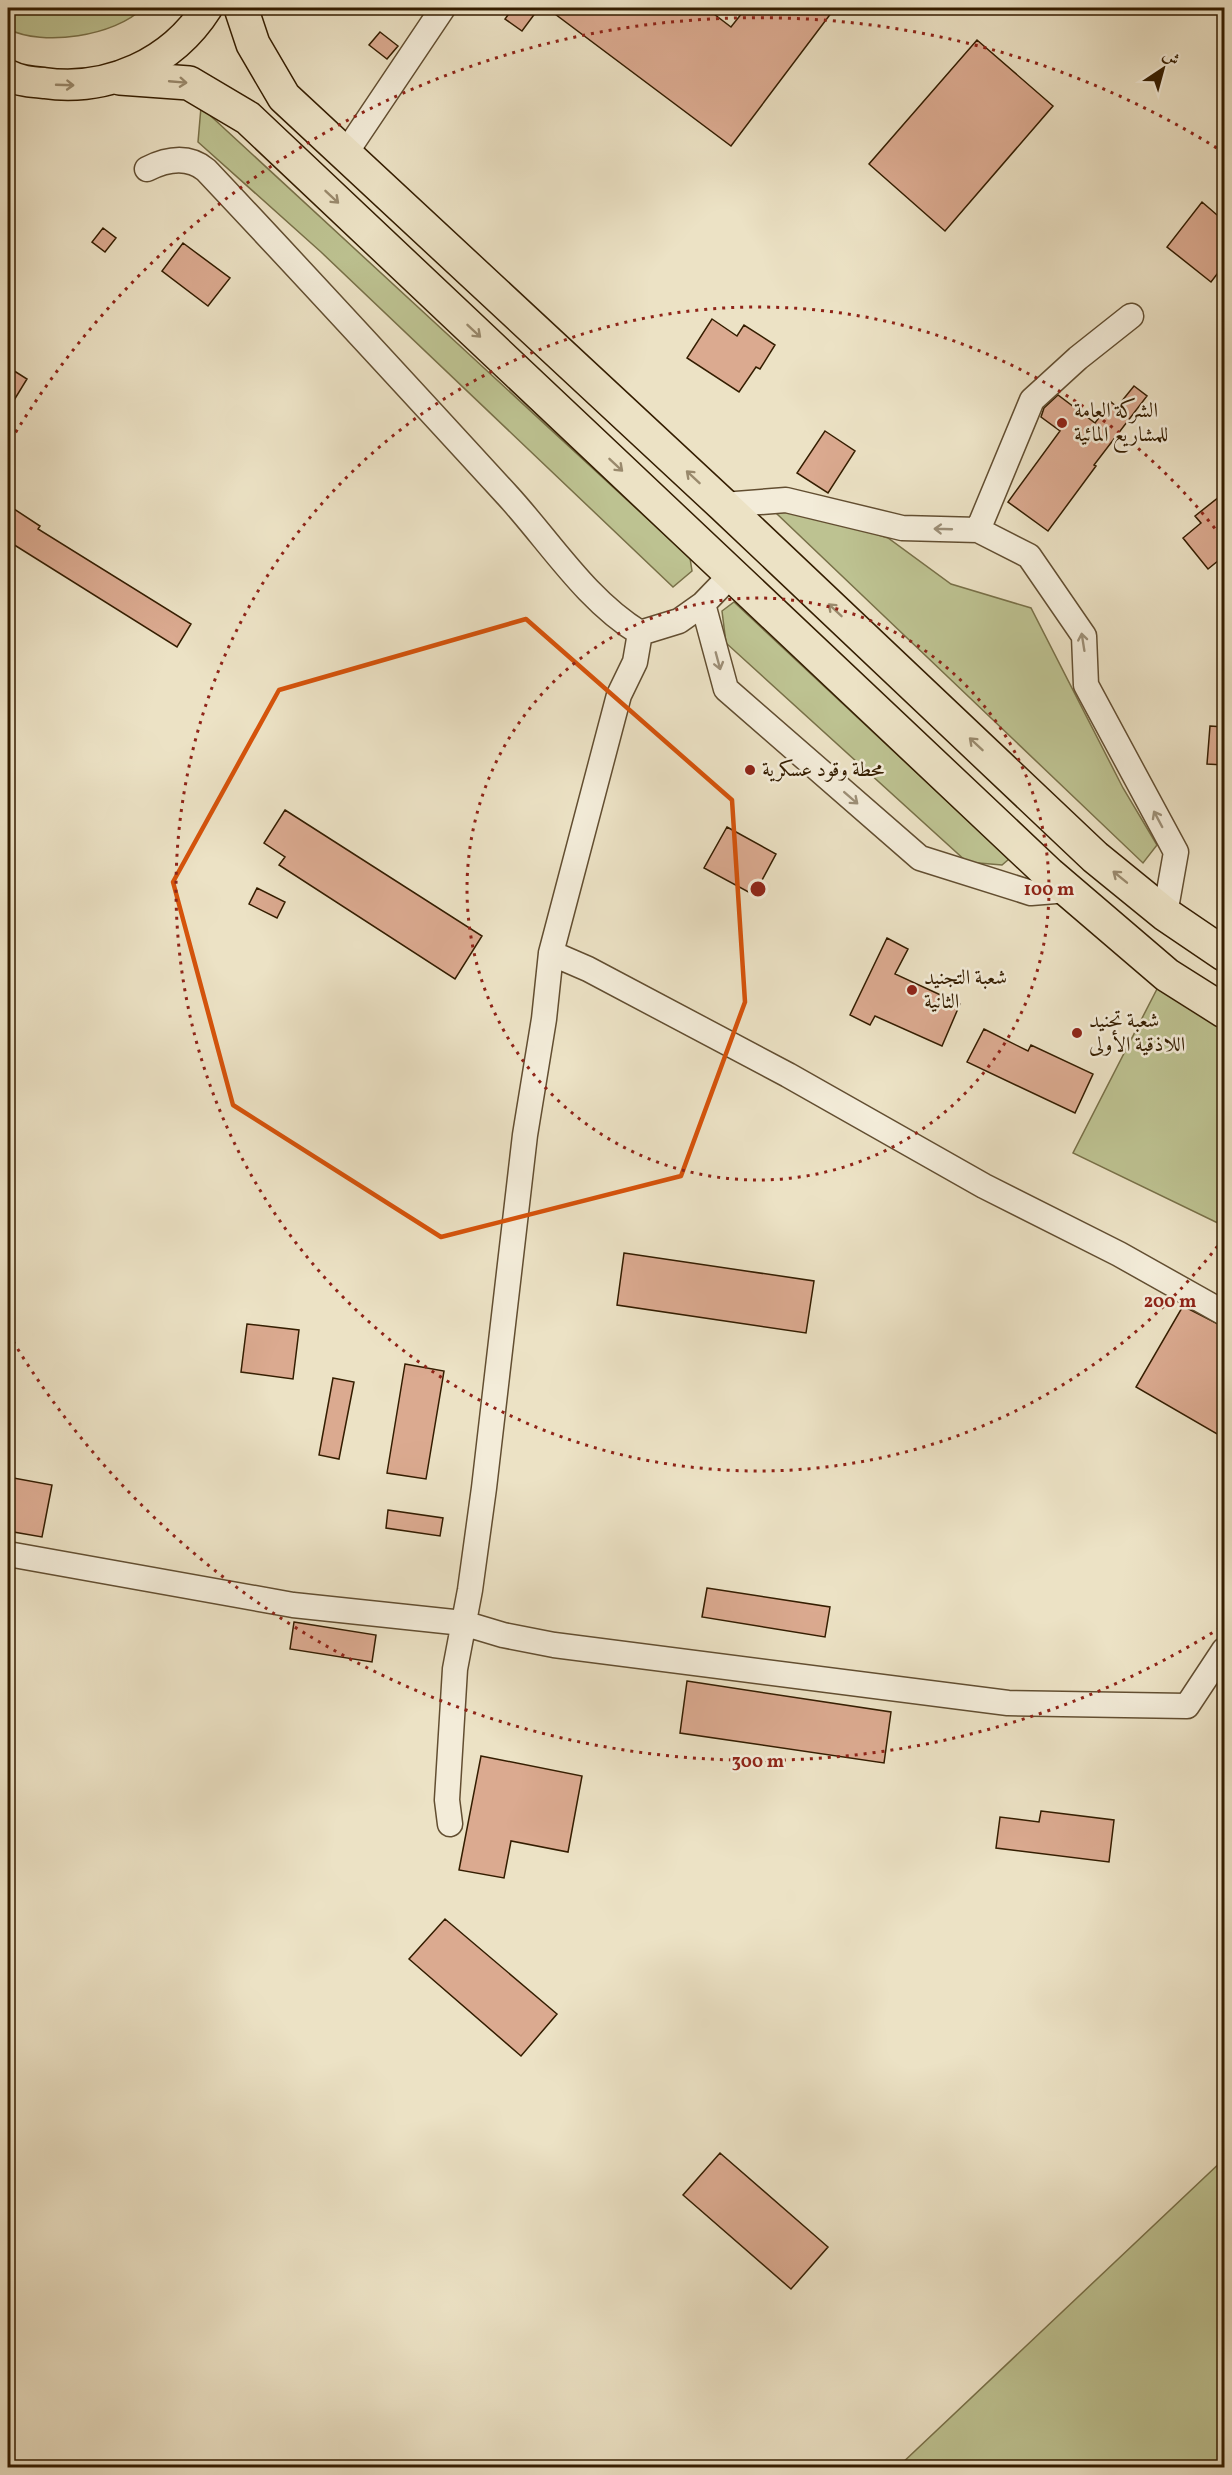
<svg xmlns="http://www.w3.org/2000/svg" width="1232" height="2475" viewBox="0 0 1232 2475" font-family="Vollkorn,Amiri,serif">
<rect width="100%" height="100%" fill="#ece2c5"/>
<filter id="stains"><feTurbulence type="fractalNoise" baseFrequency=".00333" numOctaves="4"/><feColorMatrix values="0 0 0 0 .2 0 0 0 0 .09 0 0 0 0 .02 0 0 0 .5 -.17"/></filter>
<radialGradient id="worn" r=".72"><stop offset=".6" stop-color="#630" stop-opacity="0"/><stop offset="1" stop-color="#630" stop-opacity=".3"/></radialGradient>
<path fill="#bdc291" stroke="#787048" stroke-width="1.5" d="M8,8H143C115,36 43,47 8,29Z
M201,107L690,558L692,571L673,587L321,252L198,142Z
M791,507L888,538L951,584L1031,608L1123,788L1157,845L1143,863L776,513Z
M734,602L1009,859L1002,865L967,862L726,643L722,611Z
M1158,987L1224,1030V1226L1073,1153Z
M1224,2159V2467H898Z"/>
<path fill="#dbaa90" stroke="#341d00" stroke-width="1.5" d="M513,8H539L522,31L505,19Z
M547,8H706L731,27L746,8H835L731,146Z
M380,32L398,46L387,59L369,45Z
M977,40L1053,106L945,231L869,164Z
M1202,202L1224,221V265L1211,282L1167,247Z
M103,228L116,238L105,252L92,242Z
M183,243L230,278L208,306L162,271Z
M712,319L737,336L744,325L775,345L760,369L756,367L739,392L687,358Z
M8,367L27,379L8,410Z
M1134,386L1147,396L1094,465L1096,466L1048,531L1008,502L1060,431L1041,417L1044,408L1058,395L1095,423L1111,402L1117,407Z
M825,431L855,451L828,493L797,473Z
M1224,493V556L1208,569L1183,538L1201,523L1195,516Z
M8,505L40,526L38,529L191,624L177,647L8,541Z
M1210,726L1224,727V765L1207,764Z
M285,810L482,936L455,979L279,865L285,857L264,843Z
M727,827L776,854L754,895L704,868Z
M257,888L285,902L277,918L249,904Z
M887,938L908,949L895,974L960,1004L942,1046L875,1016L870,1025L850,1015Z
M984,1029L1028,1051L1031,1045L1093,1074L1075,1113L967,1062Z
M624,1253L814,1281L806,1333L617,1305Z
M1183,1306L1224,1327V1438L1136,1387Z
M247,1324L299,1330L293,1379L241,1372Z
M405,1364L444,1371L426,1479L387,1473Z
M333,1378L354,1382L339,1459L319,1455Z
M8,1477L52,1485L42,1537L8,1531Z
M388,1510L443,1518L440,1536L386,1528Z
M707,1588L830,1607L825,1637L702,1617Z
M294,1622L376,1635L372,1662L290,1649Z
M687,1681L891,1712L884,1763L680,1733Z
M481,1756L582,1776L568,1852L511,1841L504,1878L459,1870Z
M1041,1811L1114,1820L1109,1862L996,1848L1000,1817L1039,1822Z
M445,1919L557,2014L521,2056L409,1959Z
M720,2153L828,2247L791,2289L683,2195Z"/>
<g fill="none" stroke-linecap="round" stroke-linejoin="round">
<g stroke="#624e31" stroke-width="27">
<path id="minor" d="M345,154L443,8
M147,169C167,159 188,155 206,170C308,278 408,387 508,496C550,542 586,600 640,633L679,621L703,604L731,575
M723,505L786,500L902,528L978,530L1029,556L1084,636L1086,685L1176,852L1165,914
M978,530L1032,400L1078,358L1131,316
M703,604L726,689L920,858L1031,893L1068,890
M551,953L588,969L788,1075L984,1186L1119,1254L1224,1313
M8,1554L293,1605L463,1623L503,1635L554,1645L1008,1703L1187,1706L1224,1650
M450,1824L447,1800L455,1669L470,1590L484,1488L525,1135L544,1019L551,953L619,695L635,662L640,633"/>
</g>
<g stroke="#341d00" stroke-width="33">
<path id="major" d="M8,75C19,81 31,82 44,83C108,92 172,63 207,8"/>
</g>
<g stroke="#341d00" stroke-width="36">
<path id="highway" d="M241,8L253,44L284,97L723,505L1095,857L1165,914L1224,954
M120,78L189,83L248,118L1049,874L1167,975L1224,1011"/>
</g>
<use href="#minor" stroke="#f3ecd9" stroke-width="24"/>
<use href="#major" stroke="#ece2c5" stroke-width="30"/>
<use href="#highway" stroke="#ece2c5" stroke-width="33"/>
</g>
<defs><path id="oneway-shaft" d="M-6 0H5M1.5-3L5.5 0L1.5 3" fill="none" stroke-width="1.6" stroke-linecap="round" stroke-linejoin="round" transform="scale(1.5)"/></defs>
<g stroke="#99896c">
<use href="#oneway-shaft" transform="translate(178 82) rotate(5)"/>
<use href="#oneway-shaft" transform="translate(65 85) rotate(2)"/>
<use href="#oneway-shaft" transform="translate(332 197) rotate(43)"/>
<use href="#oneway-shaft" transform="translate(474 331) rotate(43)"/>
<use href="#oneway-shaft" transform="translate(616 465) rotate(43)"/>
<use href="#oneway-shaft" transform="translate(693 477) rotate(-137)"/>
<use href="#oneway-shaft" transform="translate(835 610) rotate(-137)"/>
<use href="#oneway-shaft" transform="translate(976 744) rotate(-137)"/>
<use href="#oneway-shaft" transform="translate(1120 877) rotate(-141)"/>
</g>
<g stroke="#9d8f77">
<use href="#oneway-shaft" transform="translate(943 529) rotate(-178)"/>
<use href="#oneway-shaft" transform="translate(1083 642) rotate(-99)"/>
<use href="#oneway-shaft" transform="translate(718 661) rotate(75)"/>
<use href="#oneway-shaft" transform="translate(851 798) rotate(41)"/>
<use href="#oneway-shaft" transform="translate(1158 819) rotate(-118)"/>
</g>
<path fill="none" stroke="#d6530b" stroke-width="4.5" stroke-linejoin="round" d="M526,619L732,800L745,1002L681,1176L441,1237L233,1105L173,882L279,690Z"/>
<g fill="none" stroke="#8f2418" stroke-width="3" stroke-dasharray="3 6">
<circle cx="758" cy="889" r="291"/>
<path d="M1223 1239A582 582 0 1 1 1223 539"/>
<path d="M1220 1628A872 872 0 0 1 11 1338M11 440A872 872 0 0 1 1220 150"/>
</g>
<g fill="#8f2418" stroke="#f3ecd9" stroke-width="2">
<circle cx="1062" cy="423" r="6"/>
<circle cx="750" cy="770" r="6"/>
<circle cx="912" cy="990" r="6"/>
<circle cx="1077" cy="1033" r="6"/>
</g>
<g text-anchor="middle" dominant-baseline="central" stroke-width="5" stroke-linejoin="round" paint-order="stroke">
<g font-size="21" fill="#341d00" stroke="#f3ecd9" text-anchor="start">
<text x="1074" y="411">الشركة العامة<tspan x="1074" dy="24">للمشاريع المائية</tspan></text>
<text x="762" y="770">محطة وقود عسكرية</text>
<text x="924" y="978">شعبة التجنيد<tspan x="924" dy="24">الثانية</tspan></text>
<text x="1089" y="1021">شعبة تجنيد<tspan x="1089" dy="24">اللاذقية الأولى</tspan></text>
</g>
</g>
<circle cx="758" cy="889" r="9" fill="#8f2418" stroke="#f3ecd9" stroke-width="3"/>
<g font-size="18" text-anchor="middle" font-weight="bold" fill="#8f2418" stroke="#f3ecd9" stroke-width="5" stroke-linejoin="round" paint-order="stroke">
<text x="1049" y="895">100 m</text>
<text x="1170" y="1307">200 m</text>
<text x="758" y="1767">300 m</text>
</g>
<rect width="1232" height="2475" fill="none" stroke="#ece2c5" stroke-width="30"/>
<rect x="9" y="9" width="1214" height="2457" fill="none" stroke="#341d00" stroke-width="3"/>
<rect x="15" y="15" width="1202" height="2445" fill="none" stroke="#341d00" stroke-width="1.5"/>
<g transform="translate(1163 69) rotate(36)" stroke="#f3ecd9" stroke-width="4.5" paint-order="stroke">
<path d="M0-4.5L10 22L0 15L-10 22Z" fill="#341d00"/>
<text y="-9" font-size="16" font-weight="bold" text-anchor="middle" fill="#341d00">ش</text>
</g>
<rect width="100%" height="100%" filter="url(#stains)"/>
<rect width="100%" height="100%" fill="url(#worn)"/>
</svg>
